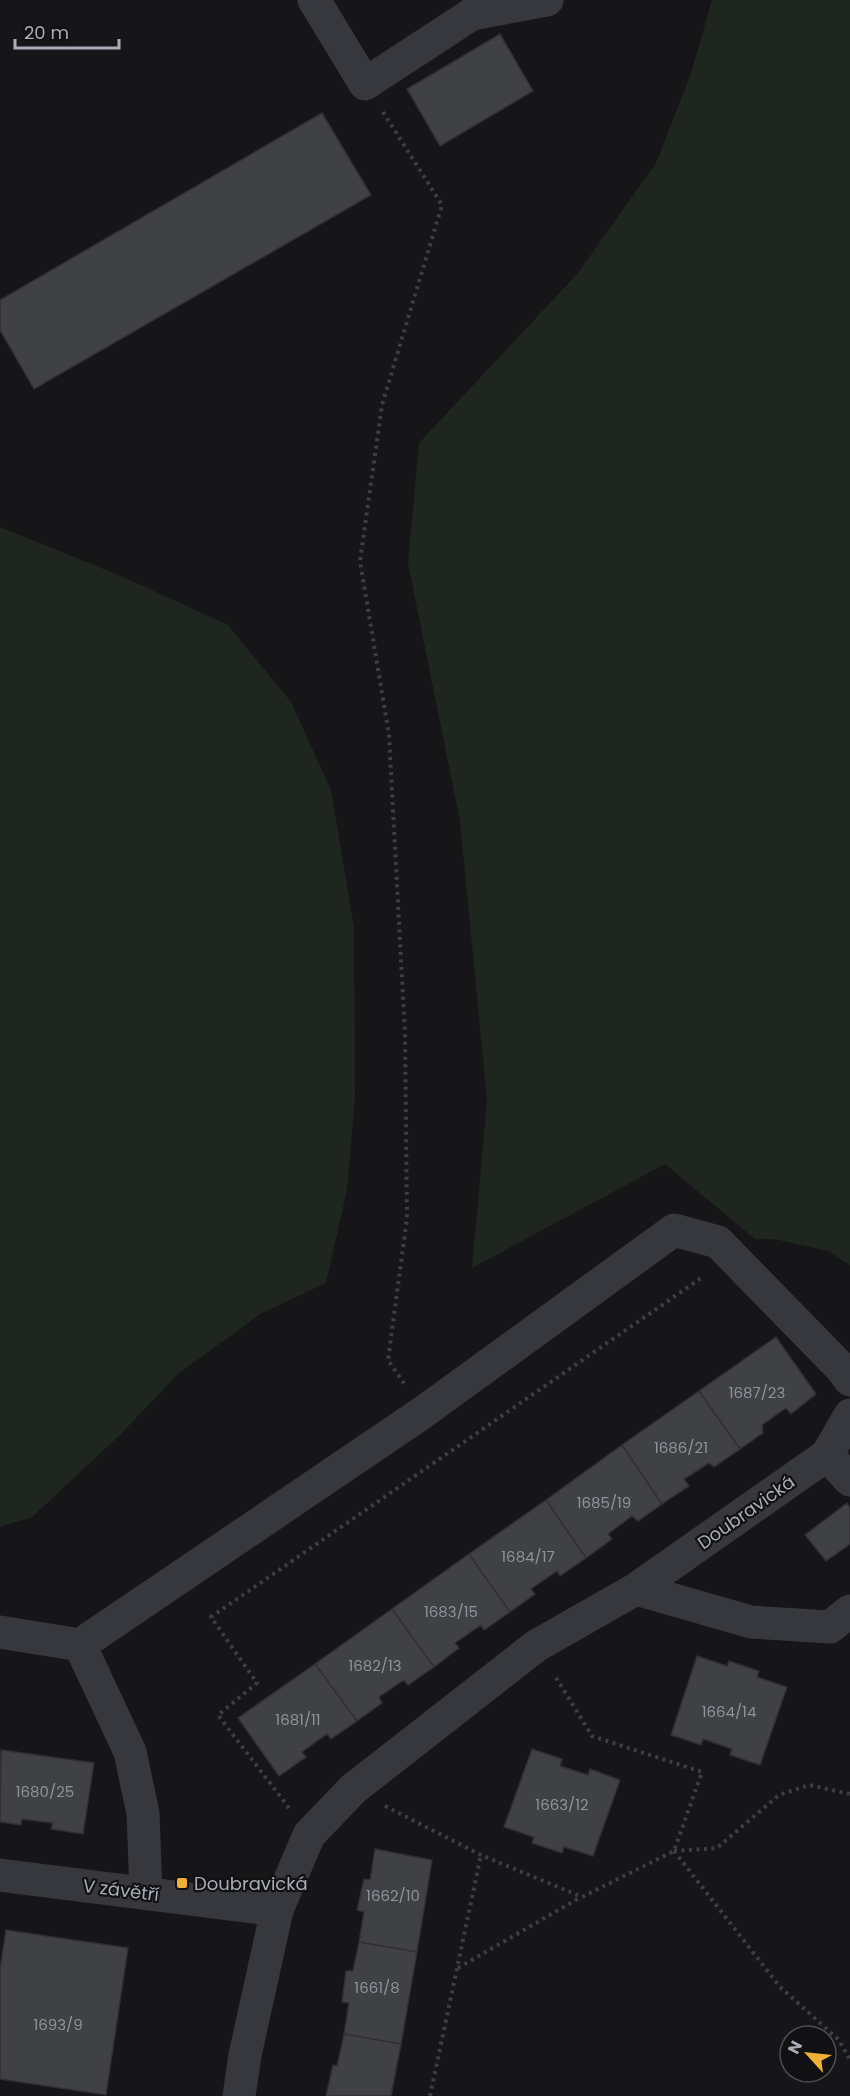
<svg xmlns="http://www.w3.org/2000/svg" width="850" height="2096" viewBox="0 0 850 2096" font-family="Poppins,sans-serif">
<rect width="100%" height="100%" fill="#161618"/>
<path fill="#1e261f" d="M712,0H850V1265L828,1251L774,1239H755L665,1164L472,1268L487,1100L460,821L408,563L419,443L578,273L656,163L691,73Z
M0,527L123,577L228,625L291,702L331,790L354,928L355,1096L347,1190L326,1283L260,1314L178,1374L119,1436L32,1517L0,1527Z"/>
<path fill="#404145" stroke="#303034" stroke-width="1.5" d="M500,34L533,91L440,146L407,89Z
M322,113L371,195L34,389L0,330V300Z
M776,1337L816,1394L791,1414L786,1408L762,1425L763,1433L740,1449L699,1391Z
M699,1391L740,1449L714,1467L709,1463L684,1479L689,1486L662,1504L622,1445Z
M622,1445L662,1504L638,1521L632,1516L608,1534L612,1539L586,1558L546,1500Z
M546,1500L586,1558L560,1576L557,1571L531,1589L535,1594L510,1612L469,1554Z
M847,1503L850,1508V1544L826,1561L805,1535Z
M469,1554L510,1612L484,1630L481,1625L455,1643L459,1648L434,1667L392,1609Z
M392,1609L434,1667L408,1685L404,1680L379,1697L382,1703L357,1721L315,1664Z
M697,1656L727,1666L729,1661L759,1671L757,1677L787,1687L760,1765L730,1755L732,1749L703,1739L701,1745L671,1735Z
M315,1664L357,1721L331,1739L327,1734L302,1752L306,1757L279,1776L238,1718Z
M532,1749L562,1759L560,1766L588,1775L590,1769L620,1780L593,1856L564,1847L562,1853L532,1843L534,1837L504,1827Z
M1,1750L94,1763L83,1834L51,1829L53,1823L22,1819L21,1825L0,1822Z
M375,1849L432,1860L417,1952L359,1942L364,1912L357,1910L364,1879L370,1880Z
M6,1930L128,1948L106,2095L0,2079V1969Z
M359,1942L417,1952L401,2044L344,2034L349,2003L342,2002L346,1971H353Z
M344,2034L401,2044L391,2096H326L333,2065L337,2066Z"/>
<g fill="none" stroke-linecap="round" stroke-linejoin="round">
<path stroke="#3d3f44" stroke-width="4" stroke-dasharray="3 4.5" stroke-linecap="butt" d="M383,112L442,205L382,405L360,561L389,735L405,1034L407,1218L388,1360L405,1385
M385,1806L481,1855L582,1897L674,1851L702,1772L592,1736L555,1676
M289,1808L218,1715L257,1683L211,1617L704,1276
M674,1851L780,1987L839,2040L850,2060
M674,1851L717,1848L779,1795L809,1785L850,1794
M458,1968L581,1897
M430,2096L481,1855"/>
<path stroke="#37383d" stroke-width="33" d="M314,0L365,84L472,14L547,0
M827,1455L850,1480
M636,1589L751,1622L830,1627L850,1611
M0,1632L80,1645
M0,1875L277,1910
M146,1893L143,1813L130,1752L80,1645L422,1413L674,1230L718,1242L842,1369L850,1380
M239,2096L245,2055L277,1910L309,1835L353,1789L536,1646L636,1589L827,1455L850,1415"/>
</g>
<rect fill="#f2b134" stroke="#111113" stroke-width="2" x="176" y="1877" width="12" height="12" rx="3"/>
<g text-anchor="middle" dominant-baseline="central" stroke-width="4.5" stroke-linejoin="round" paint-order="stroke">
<g font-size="15" fill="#8e929b">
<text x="757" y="1392">1687/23</text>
<text x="681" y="1447">1686/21</text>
<text x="604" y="1502">1685/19</text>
<text x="528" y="1556">1684/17</text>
<text x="451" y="1611">1683/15</text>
<text x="375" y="1665">1682/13</text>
<text x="729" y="1711">1664/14</text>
<text x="298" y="1719">1681/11</text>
<text x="45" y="1791">1680/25</text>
<text x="562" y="1804">1663/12</text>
<text x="393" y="1895">1662/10</text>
<text x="377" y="1987">1661/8</text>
<text x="58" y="2024">1693/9</text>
</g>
<g font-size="18" fill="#a8adb8" stroke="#111113">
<text transform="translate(746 1512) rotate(-35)">Doubravická</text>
<text transform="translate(121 1890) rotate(7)">V závětří</text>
</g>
<g font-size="18" fill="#a8adb8" stroke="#111113" text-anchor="start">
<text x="194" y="1883">Doubravická</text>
</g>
</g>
<g transform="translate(808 2054) rotate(297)"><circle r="28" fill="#111113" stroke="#4d4f55" stroke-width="1.5"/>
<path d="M0-4.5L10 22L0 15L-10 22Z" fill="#f2b134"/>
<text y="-9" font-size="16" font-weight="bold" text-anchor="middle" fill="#a8adb8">N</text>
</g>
<path d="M15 39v9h104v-9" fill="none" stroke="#a8adb8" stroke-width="3"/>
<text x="24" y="39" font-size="18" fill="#a8adb8" stroke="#111113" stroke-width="4.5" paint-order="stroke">20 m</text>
</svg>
